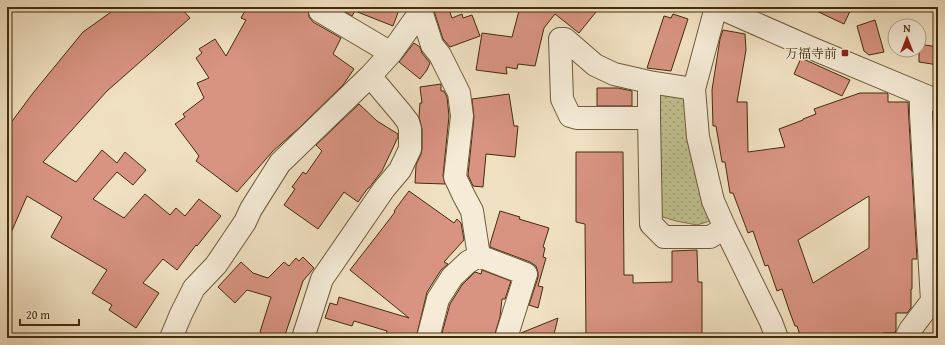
<svg xmlns="http://www.w3.org/2000/svg" width="945" height="345" viewBox="0 0 945 345" font-family="'Gentium Book Plus','Noto Serif JP',serif">
<defs>
<pattern id="park-dots" width="8" height="8" patternUnits="userSpaceOnUse"><rect width="8" height="8" fill="#bfc18f"/><path d="M2 2h.1M6 6h.1" fill="none" stroke="#9d9d73" stroke-width="1.8" stroke-linecap="round"/></pattern>
</defs>
<rect width="100%" height="100%" fill="#f0e0c2"/>
<filter id="stains"><feTurbulence type="fractalNoise" baseFrequency=".005" numOctaves="4"/><feColorMatrix values="0 0 0 0 .2 0 0 0 0 .09 0 0 0 0 .02 0 0 0 .5 -.17"/></filter>
<radialGradient id="worn" r=".72"><stop offset=".6" stop-color="#630" stop-opacity="0"/><stop offset="1" stop-color="#630" stop-opacity=".3"/></radialGradient>
<path fill="url(#park-dots)" stroke="#81774c" d="M657,95L695,96L713,220L697,225L676,221L663,217L658,206Z"/>
<path fill="#d89382" stroke="#432d0a" fill-rule="evenodd" d="M118,7H180L190,18L107,91L43,162L76,182L102,150L117,163L125,152L146,170L133,185L117,172L93,199L124,218L145,194L170,215L176,208L185,216L199,199L221,216L197,246L196,245L177,270L163,259L143,283L159,293L136,328L109,310L112,305L92,293L107,270L51,237L62,217L27,196L7,242V128L33,93L83,32Z
M247,7H308L309,17L313,22L341,38L333,54L354,69L343,85L299,128L273,151L237,192L196,161L199,156L175,124L185,117L183,114L204,98L197,83L209,78L196,58L202,53L199,49L215,39L226,56L246,20L241,18Z
M338,7H400L393,26L355,11L352,16Z
M434,7H448L452,18L462,14L463,18L472,15L480,36L450,47L443,39L434,11Z
M520,7H600L579,33L555,14L544,28L535,66L518,64L517,69L506,67L507,74L476,70L482,33L512,37Z
M808,7H852L844,24Z
M673,14L688,19L671,71L647,68L664,16L671,18Z
M875,20L884,52L869,55L864,51L857,26Z
M723,30L745,34L746,50L737,102H747L748,152L785,147L779,129L803,120V119L816,114L814,109L860,93H887L888,94V102H908L909,121L917,259H912V289H911V308L907,313H896V330L895,333H883V338H801L797,326H795L789,310L782,289L777,291L768,265L765,266L753,231L748,233L733,193H730L725,162H722L716,126H713L712,90L720,39ZM869,196V248L813,283L798,240Z
M414,43L420,47L422,53L430,63L427,70L420,79L399,62Z
M919,44L938,47V65L919,62Z
M801,58L850,80L842,96L794,74Z
M441,84V91H444L447,97L449,116L443,176L445,184L415,183L416,165L421,154L422,149V129L419,117L420,103H422L420,87Z
M597,88H618L632,91V106H597Z
M509,94L514,126H518L515,157L486,154L483,187L473,186L468,175L474,117L472,99Z
M359,104L377,121L398,134V137L382,171L369,188H368L358,202L344,192L318,229L284,205L295,189L292,187L303,172L306,174L322,151L316,145Z
M938,119V190L934,120Z
M576,152H623L624,275H633V283L672,282V251L697,250L698,282H702V338H586L585,224L576,222Z
M409,191L454,223L457,219L461,223L464,240L444,262L448,264L441,270L427,292L416,338H385L387,331L354,321L352,326L325,318L330,303L337,305L339,297L409,318L350,270L375,238L395,212L394,211Z
M500,211L520,217L519,219L549,228L543,247L545,248L543,257L546,258L538,286L543,287L538,308L529,305L538,277V272L536,266L530,262L490,247V244Z
M303,257L314,268L303,281L284,338H267L260,332L271,297L247,290L235,303L218,287L241,262L253,273L268,278L284,262L289,266L296,258L299,261Z
M482,270L511,281L505,299H502L500,317L494,337L475,334L474,338H472L448,333V335L442,333L450,304L462,285L475,272L481,274Z
M558,318L553,338H519L521,333Z"/>
<g fill="none" stroke-linecap="round" stroke-linejoin="round">
<g stroke="#6e5a38" stroke-width="24">
<path id="street" d="M320,7V11L391,53
M716,7L694,89L698,137L713,201L725,228L771,322L777,338
M718,7L811,48L938,101
M421,11L432,45L440,55L459,93L462,116L455,177L464,196L472,211L479,256
M694,89L649,82V118L651,224L664,237H710L725,228
M649,118H577L570,116L562,99L560,39H565L595,65L614,74L649,82
M479,256L526,274L506,338
M171,338L181,314L194,288L216,265L245,222L251,209L280,163L370,76L391,53L421,11L422,7
M303,338L322,279L384,189L400,170L410,149V129L408,122L402,114L370,76
M428,338L438,299L452,277L468,262L479,256
M906,338L910,330L932,301L921,114V95"/>
</g>
<use href="#street" stroke="#f5ebd7" stroke-width="22"/>
</g>
<rect fill="#8f2418" stroke="#f5ebd7" stroke-width="1.5" x="841" y="49" width="8" height="8" rx="2"/>
<g text-anchor="middle" dominant-baseline="central" stroke-width="3" stroke-linejoin="round" paint-order="stroke">
<g font-size="13" fill="#432d0a" stroke="#f5ebd7" text-anchor="end">
<text x="837" y="53">万福寺前</text>
</g>
</g>
<rect width="945" height="345" fill="none" stroke="#f0e0c2" stroke-width="24"/>
<rect x="8" y="8" width="929" height="329" fill="none" stroke="#432d0a" stroke-width="2"/>
<rect x="12" y="12" width="921" height="321" fill="none" stroke="#432d0a"/>
<g transform="translate(907 38)"><circle r="19" fill="#f5ebd7" stroke="#ae9f85"/>
<path d="M0-3L7 15L0 10L-7 15Z" fill="#8f2418"/>
<text y="-6" font-size="11" font-weight="bold" text-anchor="middle" fill="#432d0a">N</text>
</g>
<path d="M20 319v6h59v-6" fill="none" stroke="#432d0a" stroke-width="2"/>
<text x="26" y="319" font-size="12" fill="#432d0a" stroke="#f5ebd7" stroke-width="3" paint-order="stroke">20 m</text>
<rect width="100%" height="100%" filter="url(#stains)"/>
<rect width="100%" height="100%" fill="url(#worn)"/>
</svg>
